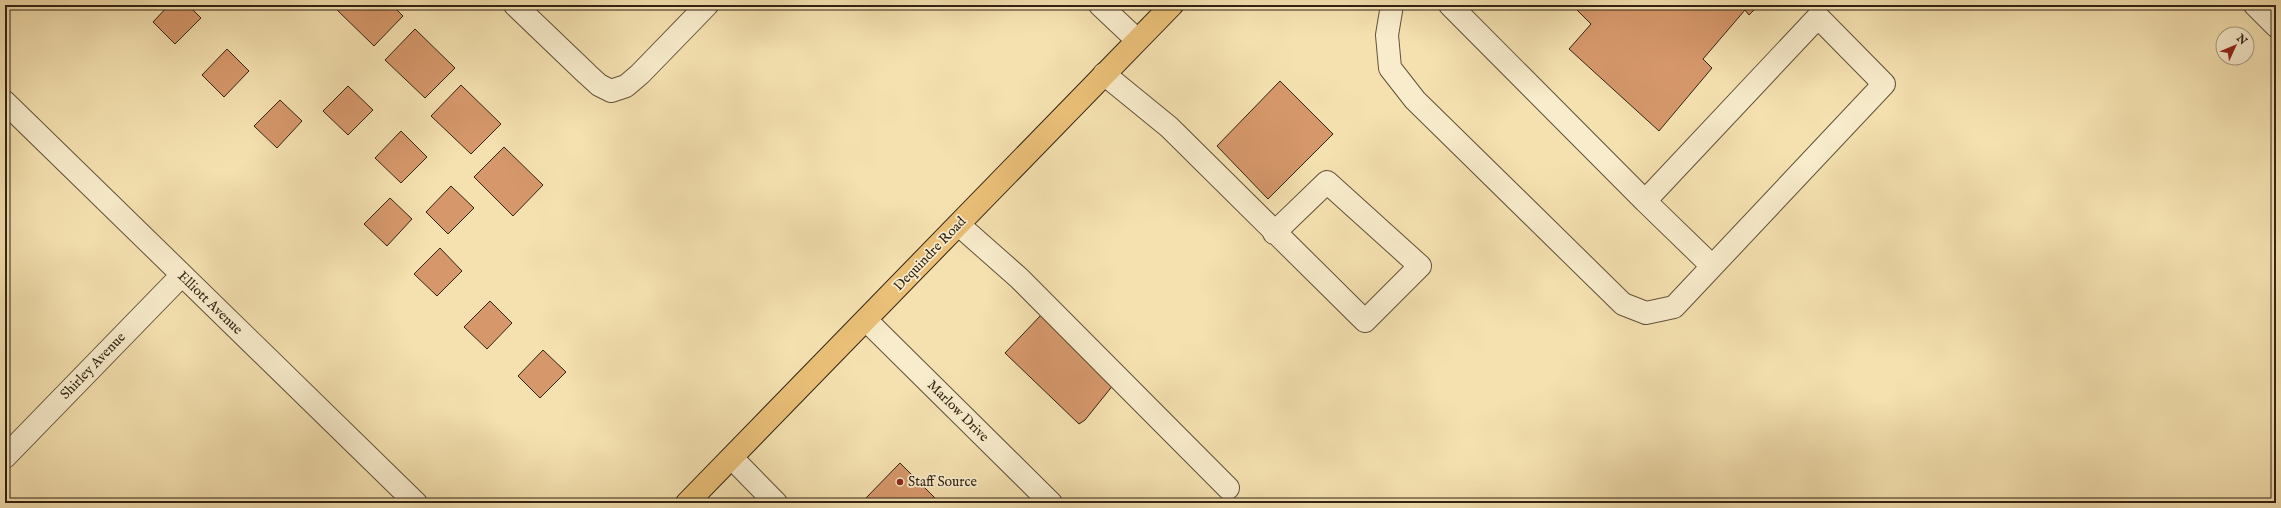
<svg xmlns="http://www.w3.org/2000/svg" width="2281" height="508" viewBox="0 0 2281 508" font-family="'IM FELL English',serif">
<rect width="100%" height="100%" fill="#f5e1b0"/>
<filter id="stains"><feTurbulence type="fractalNoise" baseFrequency=".005" numOctaves="4"/><feColorMatrix values="0 0 0 0 .2 0 0 0 0 .09 0 0 0 0 .02 0 0 0 .5 -.17"/></filter>
<radialGradient id="worn" r=".72"><stop offset=".6" stop-color="#630" stop-opacity="0"/><stop offset="1" stop-color="#630" stop-opacity=".3"/></radialGradient>
<path fill="#d6986b" stroke="#312313" d="M169,5H188L201,18L175,44L153,22Z
M336,5H392L403,16L374,46L334,7Z
M1572,5H1759L1749,15L1745,10L1703,59L1712,68L1659,131L1569,49L1591,24Z
M415,29L455,68L425,98L385,60Z
M227,49L249,71L224,97L202,75Z
M1280,81L1333,134L1268,199L1217,146Z
M461,85L501,124L471,154L431,116Z
M348,86L373,110L348,135L323,111Z
M280,100L302,121L277,148L254,126Z
M401,131L427,157L401,183L375,158Z
M504,147L543,185L513,216L474,177Z
M451,186L474,208L448,234L426,212Z
M390,198L412,219L387,246L364,224Z
M440,248L462,271L437,296L414,274Z
M490,301L512,323L487,349L464,327Z
M1042,314L1114,384L1085,420L1079,424L1005,353Z
M543,350L566,372L540,398L518,376Z
M900,463L940,503H867L864,500Z"/>
<g fill="none" stroke-linecap="round" stroke-linejoin="round">
<g stroke="#62523a" stroke-width="24">
<path id="minor" d="M515,5L587,74L599,85L611,91L626,86L640,74L707,5
M1100,5L1137,40
M1392,5L1387,35L1390,68L1415,100L1623,304L1646,313L1674,307L1884,84L1818,17L1645,201L1450,5
M2255,5L2276,26
M1104,74L1169,127L1365,321L1420,266L1327,182L1274,233
M5,102L416,503
M1645,201L1712,266
M959,225L1019,278L1228,488
M866,320L1051,503
M5,457L182,275
M732,458L776,503"/>
</g>
<g stroke="#312313" stroke-width="24">
<path id="major" d="M687,503L1172,5"/>
</g>
<use href="#minor" stroke="#f8eccc" stroke-width="22"/>
<use href="#major" stroke="#eac078" stroke-width="22"/>
</g>
<circle fill="#8f2418" stroke="#f8eccc" stroke-width="1.5" cx="900" cy="482" r="4"/>
<g text-anchor="middle" dominant-baseline="central" stroke-width="3.5" stroke-linejoin="round" paint-order="stroke">
<g font-size="14" fill="#312313" stroke="#f8eccc">
<text transform="translate(930 254) rotate(-46)">Dequindre Road</text>
<text transform="translate(210 303) rotate(44)">Elliott Avenue</text>
<text transform="translate(93 366) rotate(-46)">Shirley Avenue</text>
<text transform="translate(958 411) rotate(45)">Marlow Drive</text>
</g>
<g font-size="14" fill="#312313" stroke="#f8eccc" text-anchor="start">
<text x="908" y="482">Staff Source</text>
</g>
</g>
<rect width="2281" height="508" fill="none" stroke="#f5e1b0" stroke-width="20"/>
<rect x="6" y="6" width="2269" height="496" fill="none" stroke="#312313" stroke-width="2"/>
<rect x="10" y="10" width="2261" height="488" fill="none" stroke="#312313"/>
<g transform="translate(2235 46) rotate(46)"><circle r="19" fill="#f8eccc" stroke="#a89c82"/>
<path d="M0-3L7 15L0 10L-7 15Z" fill="#8f2418"/>
<text y="-6" font-size="11" font-weight="bold" text-anchor="middle" fill="#312313">N</text>
</g>
<rect width="100%" height="100%" filter="url(#stains)"/>
<rect width="100%" height="100%" fill="url(#worn)"/>
</svg>
